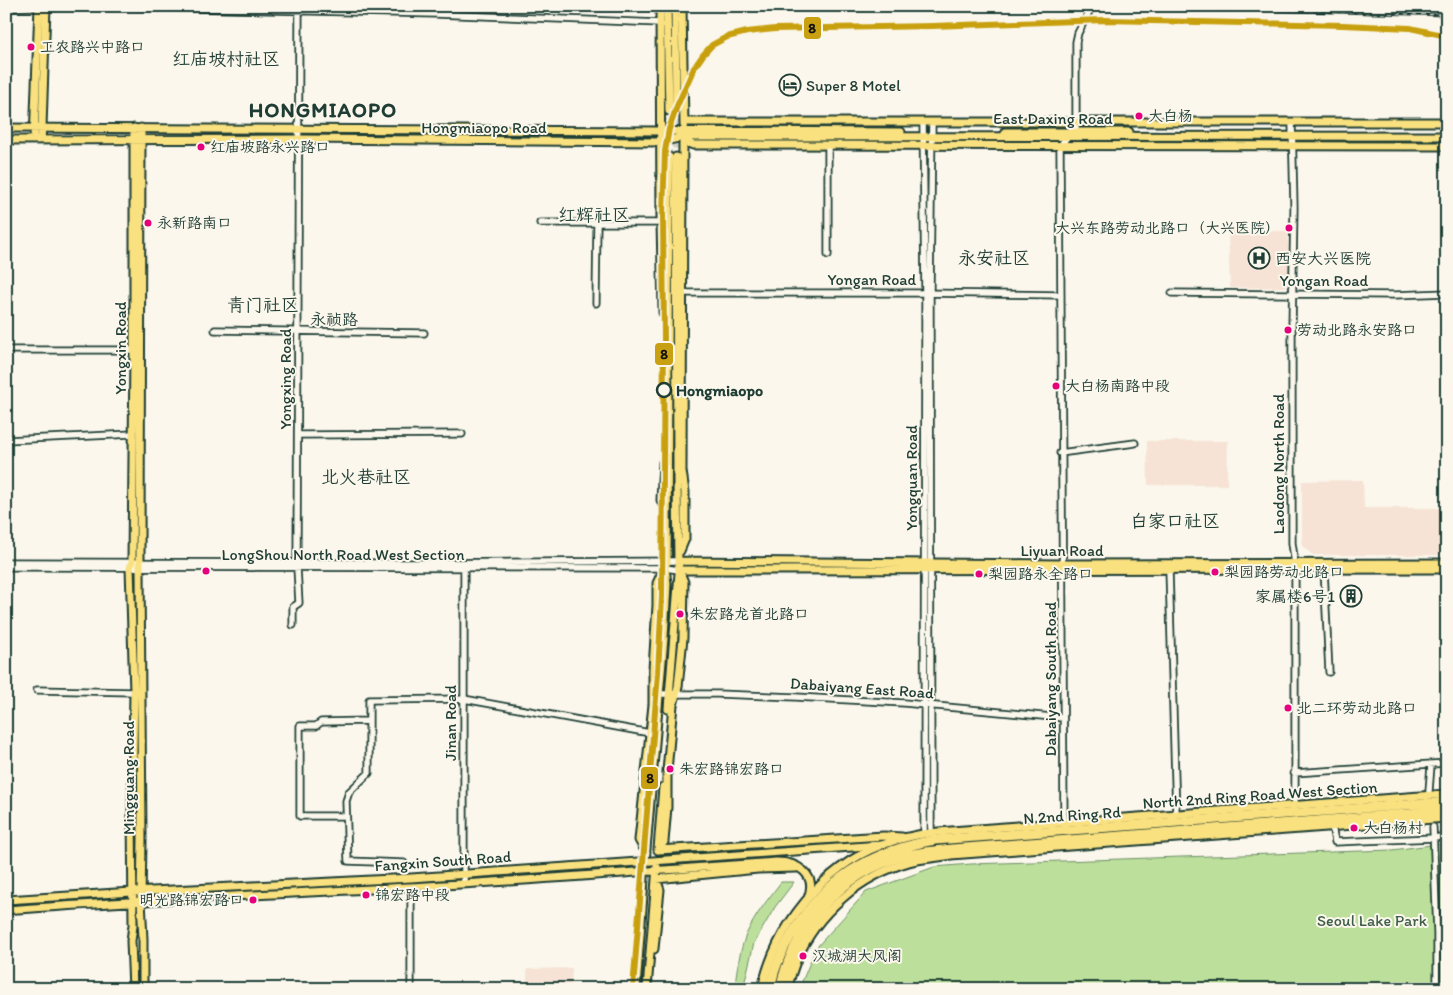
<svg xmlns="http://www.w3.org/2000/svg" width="1453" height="995" viewBox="0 0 1453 995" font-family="Itim,'LXGW WenKai TC',sans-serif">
<rect width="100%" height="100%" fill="#fbf7ec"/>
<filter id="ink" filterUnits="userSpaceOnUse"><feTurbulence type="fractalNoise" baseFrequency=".02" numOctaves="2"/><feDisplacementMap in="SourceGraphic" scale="10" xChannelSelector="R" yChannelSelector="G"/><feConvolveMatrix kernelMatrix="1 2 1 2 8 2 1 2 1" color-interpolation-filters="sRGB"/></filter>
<g filter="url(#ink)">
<path fill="#f6e3d5" d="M1228,231H1288L1289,285L1285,287L1230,288Z
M1147,441H1228L1227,485H1148Z
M1363,480L1364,508H1447V555H1313L1302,546V481Z
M572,968L571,989H527V969Z"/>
<path fill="#bce09b" stroke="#6e8e68" d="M1447,843V989H799L816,948L866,892L934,867L971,864L1392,850Z
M781,882H794L775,907L754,943L743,989H735C735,975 741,947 746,935C755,915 769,898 781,882Z"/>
<path fill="#76c7ce" stroke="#539090" d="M1437,981L1447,982V989H1259L1260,986H1415Z"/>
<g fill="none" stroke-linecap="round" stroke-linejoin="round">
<path stroke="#cfd2c7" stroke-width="7" stroke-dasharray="7 3.5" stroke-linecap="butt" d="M676,110V157
M669,157V111"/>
<g stroke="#1f3d34" stroke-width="9">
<path id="minor" d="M108,6L435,14L660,23
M6,8L42,6
M923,122L925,293L924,834
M1292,122L1294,207L1292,328V543L1295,564V806
M828,145V255
M540,223H661
M683,293H925L1061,295
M1172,293L1395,295L1447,293
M596,303L597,223
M215,330L424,333
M6,350H137
M298,435L462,434
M6,440L133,434
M1060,453L1135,443
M6,562L403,563L678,561
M6,567L665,568L679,570
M1169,569L1176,815
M1324,569L1329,672
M293,625V607L299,603L297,568L299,6
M37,690L134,692
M659,694H717L796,697L904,703L1063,718
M1294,773L1447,763
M1429,791L1431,765
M346,816H300V726H316L321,722L368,721
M1064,824C1062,598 1061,372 1060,146L1067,137L1076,132V42L1078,33L1092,6
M1332,826L1335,842L1434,838L1447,836
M1433,827L1437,933V989
M931,833L930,293L932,122
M404,863L348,861L346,801L349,792L369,773V700L464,699L650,733
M464,883V565
M411,887V989"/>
</g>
<g stroke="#1f3d34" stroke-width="11">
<path id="major" d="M660,6L661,223L663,313
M667,6L669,111
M675,6L676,110
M682,6L684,125
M684,122H1447
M6,128L901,132
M141,128L140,567L142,840L141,900L143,939V989
M1005,132H1129
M683,137L686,142L693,145H702L1447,146
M41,139L42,128L46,6
M6,140L300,139L661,142L683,137L1447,136
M34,140L39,6
M663,462L661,500L665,510
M680,551L685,539V492L682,471L683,138
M678,561L1063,564L1447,563
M679,570L1447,569
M668,709L679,573
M658,849L663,787
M658,850L664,842L667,807V771L673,705L678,687L683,638L684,582L679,570L678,561L677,480L676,157
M658,850L884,836L902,837
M646,853L639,840L653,704V669L657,605V583L667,562L669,157
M6,900L132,892L411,878L881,845
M6,910C140,900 274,894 409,887C531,881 654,870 776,862C797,862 818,874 808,898
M654,949L660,890L656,879L758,869L796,868
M133,989L131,941L133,925L132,808L134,692L130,568L132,562L134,350V128
M636,989L643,896L645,861L664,638L667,583L665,568
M647,989L657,867
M762,989C775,927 823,867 882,845C900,838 920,834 938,832L1447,794
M787,989C790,979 793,969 797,959C817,913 860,876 909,862C922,858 937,858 951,855L1447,818"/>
</g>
<g stroke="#1f3d34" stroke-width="12">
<path id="highway" d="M770,989C775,963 786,941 801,920C835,872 878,850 935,840L1447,802
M780,989C793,931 835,880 891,860C911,853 931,851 952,849L1447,811"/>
</g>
<use href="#minor" stroke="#fbf7ec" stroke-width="5.5"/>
<use href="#major" stroke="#fae180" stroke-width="7"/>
<use href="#highway" stroke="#fae180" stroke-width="9"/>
<g stroke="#1f3d34" stroke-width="3">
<path id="rail" d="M1045,6L1264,10L1447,15"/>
</g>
<use href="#rail" stroke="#fbf7ec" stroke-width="1" stroke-dasharray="4" stroke-linecap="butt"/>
<g stroke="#fbf7ec" stroke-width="10">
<path id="metro-1" d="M633,989L658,673L662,596L664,340L663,215L665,151L669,129L677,106L694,68L703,55L712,45L727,37L747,32L775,29L932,26L1105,20L1343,25L1410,28L1447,36"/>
</g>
<use href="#metro-1" stroke="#c8a011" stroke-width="6"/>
</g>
</g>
<defs>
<g id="hotel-ring" transform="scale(1.125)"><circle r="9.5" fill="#fbf7ec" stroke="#1f3d34" stroke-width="1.5"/><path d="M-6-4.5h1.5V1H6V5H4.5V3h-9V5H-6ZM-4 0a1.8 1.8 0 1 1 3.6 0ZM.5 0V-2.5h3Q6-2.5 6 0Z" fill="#1f3d34"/></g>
<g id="hospital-ring" transform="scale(1.125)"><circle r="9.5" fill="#fbf7ec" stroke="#1f3d34" stroke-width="1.5"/><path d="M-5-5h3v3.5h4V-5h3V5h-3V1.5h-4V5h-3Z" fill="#1f3d34"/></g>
<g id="building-ring" transform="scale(1.125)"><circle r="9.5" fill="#fbf7ec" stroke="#1f3d34" stroke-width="1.5"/><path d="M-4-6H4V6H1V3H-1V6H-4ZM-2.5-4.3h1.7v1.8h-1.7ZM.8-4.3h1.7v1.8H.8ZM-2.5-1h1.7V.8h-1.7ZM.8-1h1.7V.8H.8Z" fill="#1f3d34"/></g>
</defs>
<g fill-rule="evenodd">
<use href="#hotel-ring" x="790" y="85"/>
<use href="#hospital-ring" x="1259" y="258"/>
<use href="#building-ring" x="1351" y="596"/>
</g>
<g fill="#e5007d" stroke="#fbf7ec" stroke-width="2">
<circle cx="31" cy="47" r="4.5"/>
<circle cx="1139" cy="116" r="4.5"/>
<circle cx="201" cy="147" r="4.5"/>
<circle cx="148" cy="223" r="4.5"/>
<circle cx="1289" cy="228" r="4.5"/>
<circle cx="1288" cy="330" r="4.5"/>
<circle cx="1056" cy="386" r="4.5"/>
<circle cx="206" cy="571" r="4.5"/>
<circle cx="1215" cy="572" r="4.5"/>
<circle cx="979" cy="574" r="4.5"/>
<circle cx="680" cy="614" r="4.5"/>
<circle cx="1288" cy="708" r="4.5"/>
<circle cx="670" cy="769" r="4.5"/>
<circle cx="1354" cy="828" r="4.5"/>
<circle cx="366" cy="895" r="4.5"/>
<circle cx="253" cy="900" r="4.5"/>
<circle cx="803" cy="956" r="4.5"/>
</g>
<circle fill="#fbf7ec" stroke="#1f3d34" stroke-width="2.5" cx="664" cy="390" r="7"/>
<g text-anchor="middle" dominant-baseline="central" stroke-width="4" stroke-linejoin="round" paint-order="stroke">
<g font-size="15" fill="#1f3d34" stroke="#fbf7ec" text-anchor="start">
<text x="40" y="47">工农路兴中路口</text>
<text x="1148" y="116">大白杨</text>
<text x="210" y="147">红庙坡路永兴路口</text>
<text x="157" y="223">永新路南口</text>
<text x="1280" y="228" text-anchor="end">大兴东路劳动北路口（大兴医院）</text>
<text x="1297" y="330">劳动北路永安路口</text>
<text x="1065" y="386">大白杨南路中段</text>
<text x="1224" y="572">梨园路劳动北路口</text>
<text x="988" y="574">梨园路永全路口</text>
<text x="689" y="614">朱宏路龙首北路口</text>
<text x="1297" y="708">北二环劳动北路口</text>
<text x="679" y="769">朱宏路锦宏路口</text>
<text x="1363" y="828">大白杨村</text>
<text x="375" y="895">锦宏路中段</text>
<text x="244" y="900" text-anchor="end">明光路锦宏路口</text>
<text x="812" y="956">汉城湖大风阁</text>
</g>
<g font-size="16" fill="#1f3d34" stroke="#fbf7ec" text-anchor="start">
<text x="806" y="85">Super 8 Motel</text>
<text x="1275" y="258">西安大兴医院</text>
<text x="1335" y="596" text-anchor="end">家属楼6号1</text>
</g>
<g font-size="16" fill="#1f3d34" stroke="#fbf7ec">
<text x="1053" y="118">East Daxing Road</text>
<text x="484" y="127">Hongmiaopo Road</text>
<text x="872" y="279">Yongan Road</text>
<text x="1324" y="280">Yongan Road</text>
<text x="334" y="319">永祯路</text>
<text transform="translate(120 348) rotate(-90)">Yongxin Road</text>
<text transform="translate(285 379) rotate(-90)">Yongxing Road</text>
<text transform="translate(1278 464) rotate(-90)">Laodong North Road</text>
<text transform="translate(911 478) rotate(-90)">Yongquan Road</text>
<text x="1062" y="550">Liyuan Road</text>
<text x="343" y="554">LongShou North Road West Section</text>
<text transform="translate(1050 679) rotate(-90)">Dabaiyang South Road</text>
<text transform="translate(862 688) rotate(4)">Dabaiyang East Road</text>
<text transform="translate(450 723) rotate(-90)">Jinan Road</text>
<text transform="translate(128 778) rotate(-90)">Mingguang Road</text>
<text transform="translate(1260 795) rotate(-4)">North 2nd Ring Road West Section</text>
<text transform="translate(1072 815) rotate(-4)">N 2nd Ring Rd</text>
<text transform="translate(443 861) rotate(-4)">Fangxin South Road</text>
</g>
<g font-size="16" font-weight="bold" fill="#1f3d34" stroke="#fbf7ec" text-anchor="start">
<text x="676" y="390">Hongmiaopo</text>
</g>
<g font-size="16" fill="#3e5e49" stroke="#fbf7ec">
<text x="1372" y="920">Seoul Lake Park</text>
</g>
<g font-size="18" fill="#1f3d34" stroke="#fbf7ec">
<text x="226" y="59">红庙坡村社区</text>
<text x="594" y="215">红辉社区</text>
<text x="994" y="258">永安社区</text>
<text x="263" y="305">青门社区</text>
<text x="366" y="477">北火巷社区</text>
<text x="1175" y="521">白家口社区</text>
</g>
<g font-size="21" font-weight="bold" letter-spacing="1" fill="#1f3d34" stroke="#fbf7ec">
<text x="323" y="109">HONGMIAOPO</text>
</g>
</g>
<g stroke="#fbf7ec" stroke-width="2">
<rect x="803" y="16" width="19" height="24" rx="5" fill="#c8a011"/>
<rect x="654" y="342" width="20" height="24" rx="5" fill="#c8a011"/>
<rect x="640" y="766" width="19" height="24" rx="5" fill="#c8a011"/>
</g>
<g font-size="14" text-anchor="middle" font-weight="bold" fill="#111">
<text x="812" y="33">8</text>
<text x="664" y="359">8</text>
<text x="650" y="783">8</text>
</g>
<rect width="1453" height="995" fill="none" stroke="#fbf7ec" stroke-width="25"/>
<rect x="12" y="12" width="1428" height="970" fill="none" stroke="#1f3d34" stroke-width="2" filter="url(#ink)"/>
</svg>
